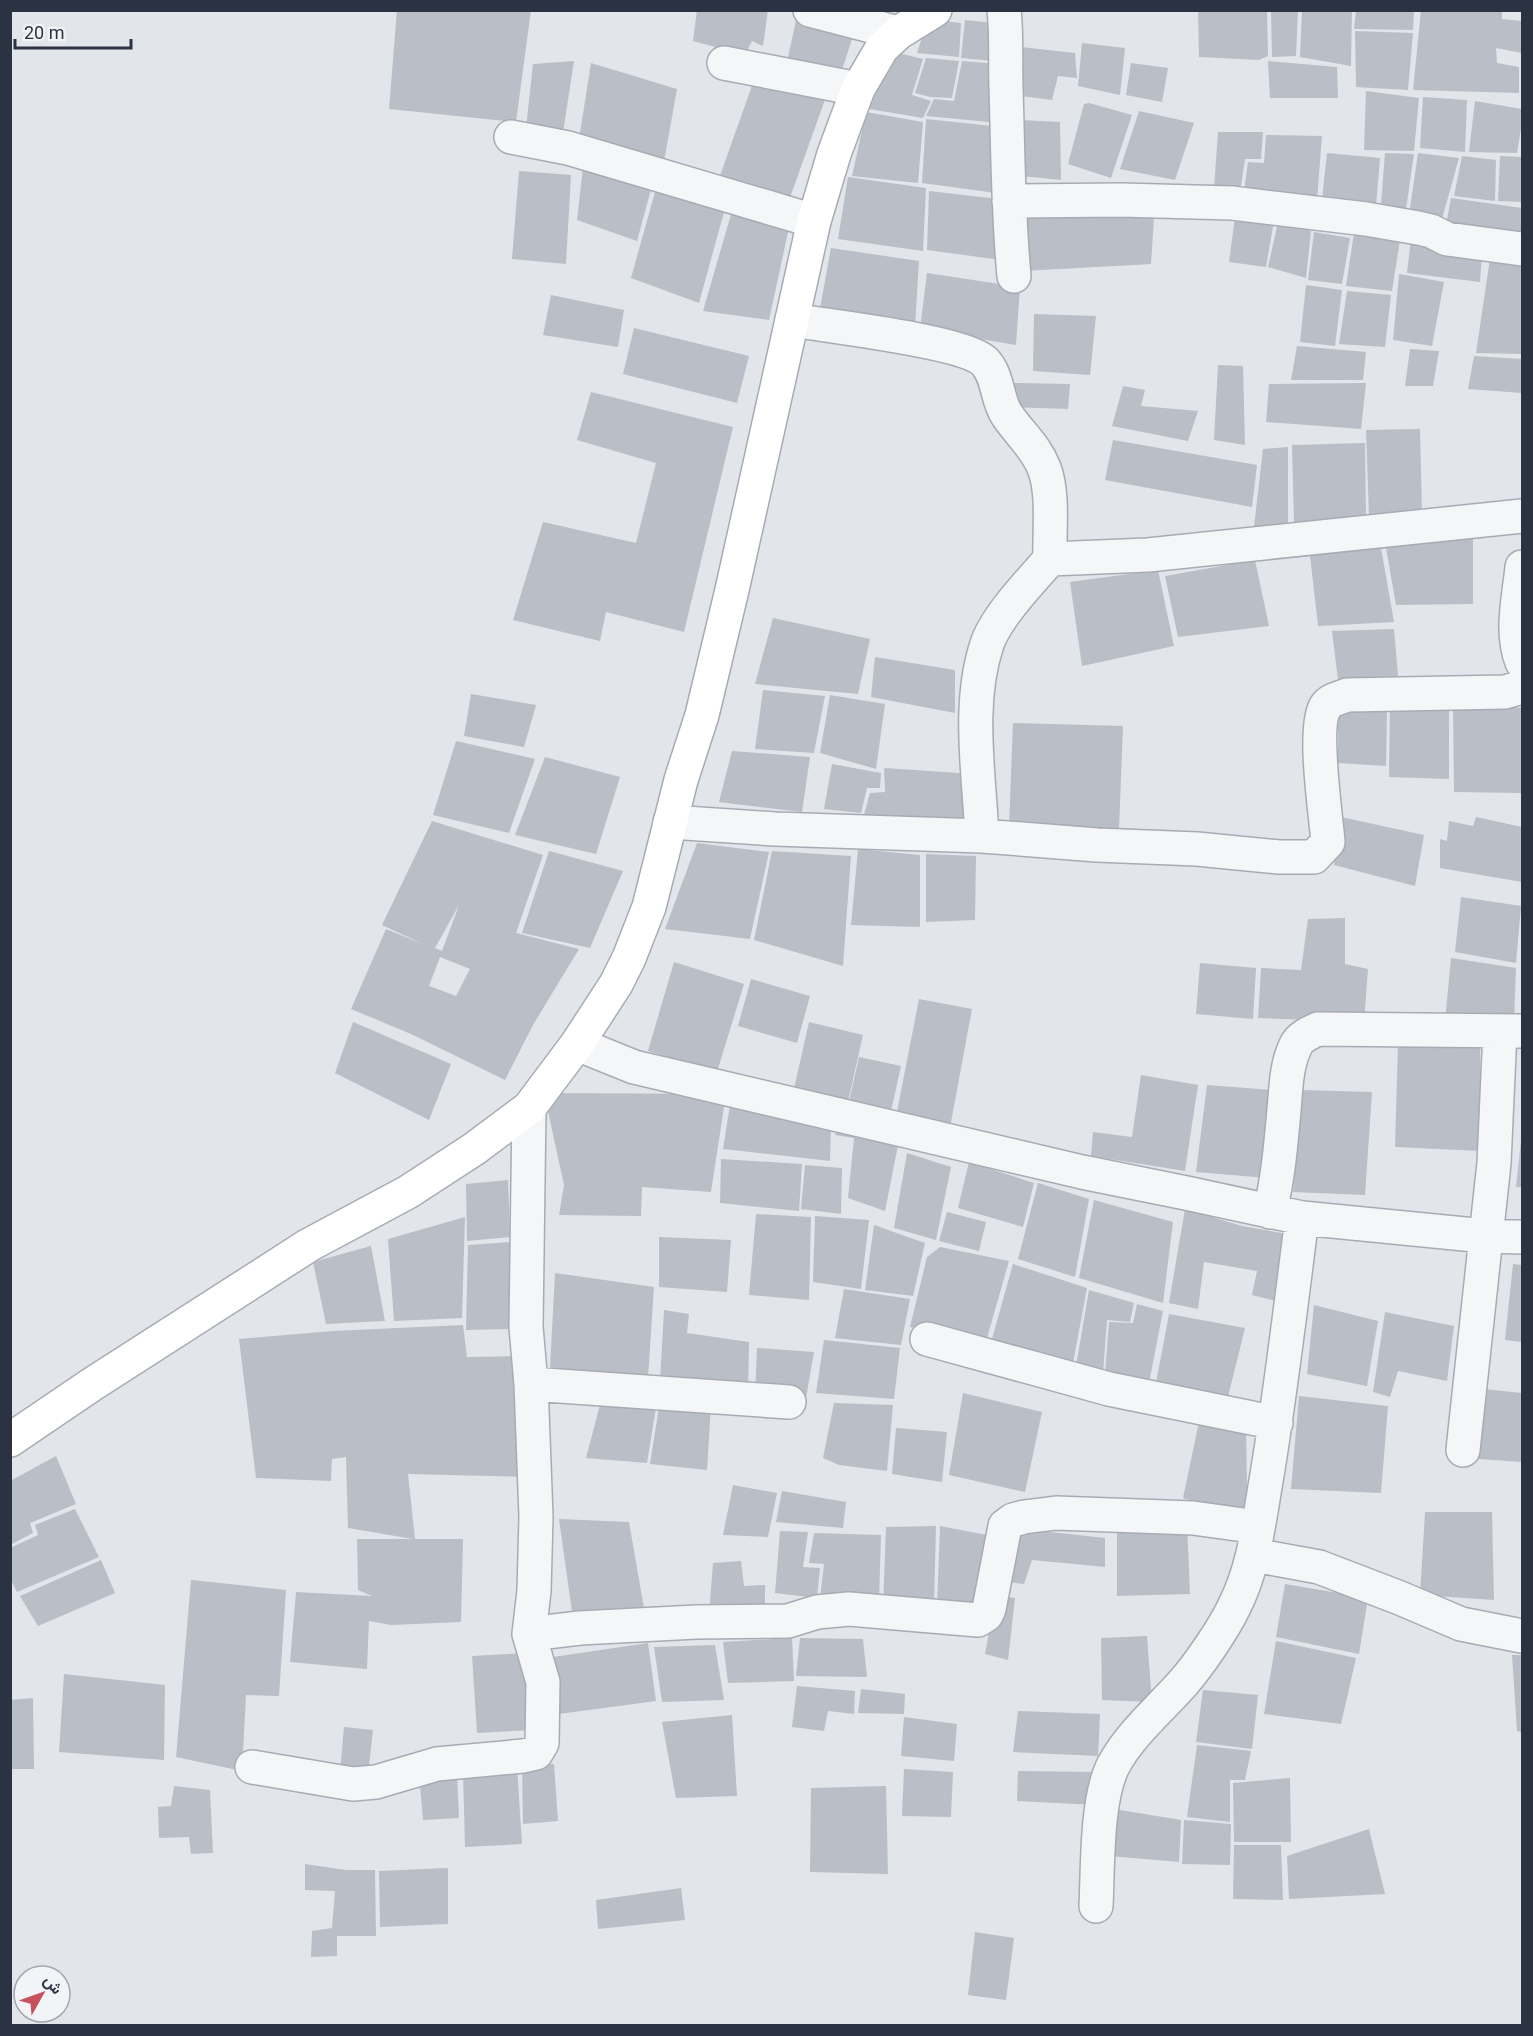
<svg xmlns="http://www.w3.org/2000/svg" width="1533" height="2036" viewBox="0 0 1533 2036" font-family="Roboto,Vazirmatn,sans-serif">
<rect width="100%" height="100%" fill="#e2e5ea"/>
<path fill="#babec6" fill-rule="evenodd" d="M397,10H531L516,122L389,109Z
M697,10H768L763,46L752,41L745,55L693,41Z
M1198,10H1267L1268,56L1259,60L1199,57Z
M1271,10H1298L1296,56L1272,57Z
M1302,10H1352L1351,66L1300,57Z
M1356,10H1414L1413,30L1354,29Z
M1421,10H1502V19L1522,21V53L1496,48L1497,63L1519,67V93L1413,90Z
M928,19L961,23L959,57L917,53Z
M796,20L855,30L839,79L786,67Z
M965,20L995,23L994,61L961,58Z
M1355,31L1413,33L1408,90L1356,87Z
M1082,43L1125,48L1120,95L1078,86Z
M1021,47L1075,53L1077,78L1058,76L1052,100L1014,95Z
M894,52L923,59L912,95L931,101L923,118L869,109Z
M926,58L959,61L952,98L930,97L915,93Z
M574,61L562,139L526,128L533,64Z
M962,61L997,64L989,122L926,116L934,99L954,101Z
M1268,61L1337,67L1338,98H1270Z
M591,63L677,89L663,167L580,133Z
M1131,63L1168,68L1162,102L1126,95Z
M754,80L827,94L787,206L716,187Z
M1366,91L1419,98L1414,151L1364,150Z
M1423,97L1467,100L1465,152L1420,148Z
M1475,101L1522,109V122L1517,153L1469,152Z
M1089,103L1132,115L1111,178L1068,164L1084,104Z
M1139,111L1194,123L1175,180L1120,169Z
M866,112L923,122L918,183L852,176Z
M926,119L1002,127L1003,194L922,183Z
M1021,120L1060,122L1061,180L1021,176Z
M1218,132H1263L1261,159H1245L1240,192L1214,189Z
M1266,135L1322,136L1317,200L1244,192L1248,162L1264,163Z
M1327,153L1380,158L1376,206L1322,199Z
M1385,153L1414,154L1406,209L1381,205Z
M1418,153L1459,158L1442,219L1409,215Z
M1462,156L1496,160L1495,201L1454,196Z
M1500,156L1522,157V202L1498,201Z
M584,159L653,182L637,241L577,220Z
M519,171L571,175L566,264L512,259Z
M848,177L926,188L923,251L838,239Z
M929,191L1007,200L1001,260L927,250Z
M655,192L724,212L699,303L631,278Z
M1451,198L1522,208V246L1444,235Z
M734,204L790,223L769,320L703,311Z
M1016,215L1154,217L1151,264L1023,271Z
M1235,217L1274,221L1266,267L1229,262Z
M1278,222L1311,231L1306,278L1268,267Z
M1314,232L1350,238L1342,284L1308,280Z
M1354,233L1400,240L1392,291L1346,286Z
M1411,239L1482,253L1480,282L1407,273Z
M831,248L919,261L915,327L819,314Z
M1491,252L1522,256V354L1476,353Z
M927,273L1020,287L1016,345L920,329Z
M1399,274L1444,282L1432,346L1393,340Z
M1306,285L1342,290L1335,346L1300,342Z
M1347,291L1391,295L1385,347L1339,344Z
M551,295L624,310L618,347L543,335Z
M1034,314L1096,316L1090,375L1033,371Z
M634,328L749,356L737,403L623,374Z
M1297,346L1366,352L1363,380H1291Z
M1410,349L1439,351L1433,386H1405Z
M1474,356L1522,359V393L1468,389Z
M1218,365L1243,366L1245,445L1214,440Z
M1014,383L1070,384L1068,409L1010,407Z
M1366,383L1361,429L1266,422L1269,384Z
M1123,386L1145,390L1141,406L1198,411L1188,441L1112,426Z
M591,392L733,427L684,632L606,612L600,641L513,620L543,522L636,543L656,463L577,440Z
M1420,429L1422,514L1369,517L1366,430Z
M1113,440L1257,465L1252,507L1105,480Z
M1365,443L1366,516L1294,522L1292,445Z
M1288,447V525L1254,527L1263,449Z
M1473,532V604L1396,605L1385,542Z
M1380,542L1394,622L1318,626L1309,547Z
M1255,560L1269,626L1178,637L1165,576Z
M1158,570L1174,646L1082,666L1070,582Z
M773,618L870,639L858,694L755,684Z
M1394,629L1399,687L1339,688L1332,631Z
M875,657L955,670V713L871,697Z
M763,690L825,696L814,753L755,749Z
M471,694L536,705L524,747L464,736Z
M830,695L885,704L876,769L820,753Z
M1453,702L1522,708V793L1454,792Z
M1449,703V779L1389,777L1390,705Z
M1387,704L1386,766L1338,763V706Z
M1013,723L1123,726L1119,829L1009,828Z
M456,741L535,759L509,833L433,815Z
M732,751L810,757L802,812L719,802Z
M545,757L620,777L596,854L515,835Z
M832,764L881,773L880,788H867L861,813L824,809Z
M884,768L974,774V826L864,815L870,793L885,792Z
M1341,817L1424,835L1415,886L1334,865Z
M1476,817L1522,827V882L1440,868V839L1447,841L1449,821L1473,826Z
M432,821L543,855L516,933L579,949L533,1025L505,1080L411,1034L351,1009L386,929L425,945L382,925ZM459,905L442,951L435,948ZM440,957L470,969L456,996L429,986Z
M697,843L769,852L750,939L665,929Z
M858,849L920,855V927L851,925Z
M549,851L623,871L590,948L522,933Z
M772,851L851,856L843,966L754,940Z
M926,854L976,856L975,920L926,922Z
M1461,897L1521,906L1516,963L1455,952Z
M1345,918V964L1368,969L1364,1022L1258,1018L1261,968L1301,970L1308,919Z
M1451,958L1516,968L1514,1023L1445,1021Z
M674,962L744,984L717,1072L648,1051Z
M1200,963L1256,968L1253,1019L1196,1014Z
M751,979L810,996L797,1043L738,1026Z
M919,999L972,1009L949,1133L895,1122Z
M353,1022L451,1064L429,1120L335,1073Z
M809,1022L863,1035L847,1106L793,1093Z
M1398,1043L1480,1045L1481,1151L1395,1147Z
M859,1057L901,1066L890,1116L848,1106Z
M1141,1075L1198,1085L1185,1171L1091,1156L1093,1132L1132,1137Z
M1207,1085L1272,1090L1267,1178L1196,1172Z
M1302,1090L1372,1092L1365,1195L1293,1192Z
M732,1092L831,1122L830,1161L723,1149Z
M544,1093L726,1094L711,1192L642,1187L641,1216L559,1215L564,1185Z
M840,1117L900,1135L885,1211L848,1198L854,1138L835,1135Z
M1521,1141H1522V1187H1516Z
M907,1153L951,1167L936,1240L894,1228Z
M721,1159L802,1164L799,1211L720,1203Z
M969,1162L1034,1183L1023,1227L958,1208Z
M805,1165L842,1168L841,1214L801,1209Z
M508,1180L510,1237L467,1241L466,1184Z
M1038,1183L1089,1199L1075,1277L1018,1259Z
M1094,1200L1173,1222L1163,1303L1079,1278Z
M1185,1209L1242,1226L1287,1234L1276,1301L1252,1295L1257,1271L1204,1262L1198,1309L1169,1303Z
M947,1212L986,1222L979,1251L939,1241Z
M756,1214L811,1217L809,1300L749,1295Z
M815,1216L869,1220L861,1289L813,1282Z
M465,1217L462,1318L394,1321L388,1239Z
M874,1225L925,1243L913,1296L865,1290Z
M659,1237L731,1240L727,1292L659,1287Z
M510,1242L509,1329L466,1330L468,1245Z
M371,1246L385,1321L326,1324L313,1262Z
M940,1247L1009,1261L987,1338L910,1327L927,1257Z
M1013,1264L1087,1288L1073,1363L992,1339Z
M1513,1264L1522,1265V1342L1505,1340Z
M555,1273L654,1287L648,1378L550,1368Z
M844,1289L910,1299L901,1345L835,1338Z
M1089,1290L1134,1303L1130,1322L1107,1320L1103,1374L1076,1366Z
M1137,1304L1163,1311L1149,1383L1105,1374L1109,1322L1133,1323Z
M1314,1305L1378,1321L1367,1386L1307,1374Z
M664,1310L689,1314L687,1333L749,1342L748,1393L660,1381Z
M1385,1312L1454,1326L1447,1381L1398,1371L1390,1397L1373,1392Z
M1169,1314L1245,1328L1228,1397L1156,1383Z
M463,1325L467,1357L522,1356L528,1477L408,1474L415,1539H463L461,1622L391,1625L369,1621L367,1669L290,1662L296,1592L372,1596L358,1590L357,1539H413L348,1528L346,1457L332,1459L331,1481L256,1478L239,1339L332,1331Z
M824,1340L900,1348L894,1399L816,1393Z
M757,1348L814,1352L806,1398L755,1394Z
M1474,1388L1522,1393V1462L1478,1459Z
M603,1393L657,1401L647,1463L586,1458Z
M963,1393L1042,1412L1025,1492L949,1475Z
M1299,1396L1388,1406L1381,1493L1291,1489Z
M660,1401L711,1405L707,1470L650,1464Z
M834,1403L893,1405L887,1471L839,1465L823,1458Z
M1200,1417L1246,1427L1247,1488L1243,1516L1183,1498Z
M896,1428L947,1432L942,1482L892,1474Z
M56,1456L76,1504L30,1523L33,1533L10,1545V1481Z
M733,1485L777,1493L768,1537L723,1535Z
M782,1491L846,1502L843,1528L776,1522Z
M75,1509L99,1557L17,1592L10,1578V1548L38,1535L35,1525Z
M1425,1512H1492L1494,1600L1420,1595Z
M559,1519L629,1522L646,1620L574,1626Z
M1187,1523L1190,1594L1117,1596V1525Z
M936,1526L934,1606L883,1609L886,1527Z
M940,1526L997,1537L985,1612L937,1607Z
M1013,1528L1105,1538V1567L1032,1560L1024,1584L1002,1581Z
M780,1531L808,1532L803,1567L820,1568L817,1598L775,1593Z
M814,1533L881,1535L879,1602L820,1598L824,1564L809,1563Z
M101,1560L115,1593L38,1626L20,1596Z
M741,1561L744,1586L765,1585V1614H709L713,1563Z
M191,1580L286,1590L279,1696L246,1695L242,1771L176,1757Z
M1285,1584L1368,1598L1359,1654L1276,1637Z
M996,1595L1015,1598L1008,1660L985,1654Z
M1147,1636L1152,1702L1102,1700L1101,1638Z
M792,1638L794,1681L728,1683L723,1642Z
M800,1638L863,1639L867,1677L796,1676Z
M1276,1641L1356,1658L1341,1724L1264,1714Z
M648,1643L656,1701L559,1714L553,1657Z
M715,1645L724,1700L662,1702L654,1647Z
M529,1653L533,1730L477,1733L472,1656Z
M1512,1655H1522V1732L1517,1731Z
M64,1674L165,1685L164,1760L59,1752Z
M797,1686L855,1691L854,1714L828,1711L824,1731L792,1727Z
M861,1689L905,1694L904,1714L858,1713Z
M1203,1690L1258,1695L1252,1749L1196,1742Z
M33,1698L34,1769H10V1700Z
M1018,1711L1100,1714L1098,1756L1013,1752Z
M732,1715L737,1796L676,1798L662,1722Z
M904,1717L957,1724L954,1761L901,1756Z
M344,1727L373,1730L368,1775L340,1772Z
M1197,1745L1251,1751L1245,1780H1230V1822L1187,1817Z
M522,1764H554L558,1821L523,1824Z
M517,1766L522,1844L465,1847L463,1771Z
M904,1769L953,1772L951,1817L902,1816Z
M1018,1771L1098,1772L1097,1805L1017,1801Z
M419,1773H457L459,1818L423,1820Z
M1290,1778L1291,1842H1234L1233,1783Z
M174,1786L210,1790L213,1853L191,1854L189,1837L159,1838L158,1807L171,1806Z
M886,1786L888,1874L810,1872L811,1788Z
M1114,1809L1181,1820L1179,1862L1110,1856Z
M1184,1820L1231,1824L1230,1865L1182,1864Z
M1369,1829L1385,1894L1289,1899L1287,1856Z
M1234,1845H1281L1283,1900L1233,1899Z
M305,1864L346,1870H375L376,1936H337V1956L311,1957L312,1931L332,1928L335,1891L305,1890Z
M448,1868V1924L380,1927L379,1871Z
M681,1888L685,1920L598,1929L596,1900Z
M975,1932L1014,1938L1006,2000L968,1995Z"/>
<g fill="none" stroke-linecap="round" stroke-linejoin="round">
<g stroke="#a7acb4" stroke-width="36">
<path id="street" d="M810,10L898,33
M1004,10C1007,37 1005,62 1006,88C1008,151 1008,213 1014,276
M724,63L858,89
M511,137L568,148L814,221
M1009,201L1121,200L1232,203L1366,219L1418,228L1431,231L1447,239L1522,249
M792,320C828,326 962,341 984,361C999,376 996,399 1007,415C1019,433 1036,447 1044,468C1054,493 1049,532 1050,559
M1522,516L1148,555L1050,559C1031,581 996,617 987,644C967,704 979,773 982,836L1097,845L1197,849L1279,857H1314L1328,842C1326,816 1312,725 1326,706C1331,699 1341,698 1347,695L1505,692L1522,687
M1522,567C1519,598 1510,632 1522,662
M670,822L775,829L982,836
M577,1044L634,1067L1082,1172L1186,1193L1302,1218L1485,1236L1522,1237
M529,1108L526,1327L531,1384L536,1517L534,1591L529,1634
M1270,1212C1278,1178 1281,1144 1284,1110C1286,1088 1286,1065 1296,1045C1300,1037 1309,1033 1318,1029L1521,1031
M927,1339L1109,1389L1276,1423
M531,1384L789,1402
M1463,1450L1494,1163L1500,1031
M1254,1555L1319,1567L1400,1598L1461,1624L1522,1636
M252,1767L353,1784L376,1782L437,1764L523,1756L536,1753L542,1743L543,1682L529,1634L580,1628L696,1622L788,1621L817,1612L849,1609L978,1620L986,1615L989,1609L1005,1526L1013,1520L1024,1517L1056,1513L1193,1518L1258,1527
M1096,1906C1098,1867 1096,1800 1113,1766C1129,1735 1161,1708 1183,1683C1199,1665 1224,1628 1234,1607C1255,1566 1259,1520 1267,1475C1281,1390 1291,1304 1302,1218"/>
</g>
<g stroke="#a7acb4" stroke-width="36">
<path id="secondary" d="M10,1440L91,1385L309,1245L408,1192L474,1149L529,1108L577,1044L616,984L629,958L649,907L681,780L702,715L732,590L814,221L834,154L858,89L882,48L898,33L935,10"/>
</g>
<use href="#street" stroke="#f5f6f8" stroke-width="33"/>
<use href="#secondary" stroke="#fff" stroke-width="33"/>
</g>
<rect width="1533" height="2036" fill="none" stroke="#2b3241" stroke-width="24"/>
<g transform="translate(42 1994) rotate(50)"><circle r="28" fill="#f2f4f7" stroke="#a2a6ae" stroke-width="1.5"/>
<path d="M0-4.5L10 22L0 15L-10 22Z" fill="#c6505c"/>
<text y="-9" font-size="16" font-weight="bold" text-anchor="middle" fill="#2b3241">ش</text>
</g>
<path d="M15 39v9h116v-9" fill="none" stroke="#2b3241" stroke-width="3"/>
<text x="24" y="39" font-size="18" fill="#2b3241" stroke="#f2f4f7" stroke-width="4.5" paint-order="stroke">20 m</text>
</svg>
